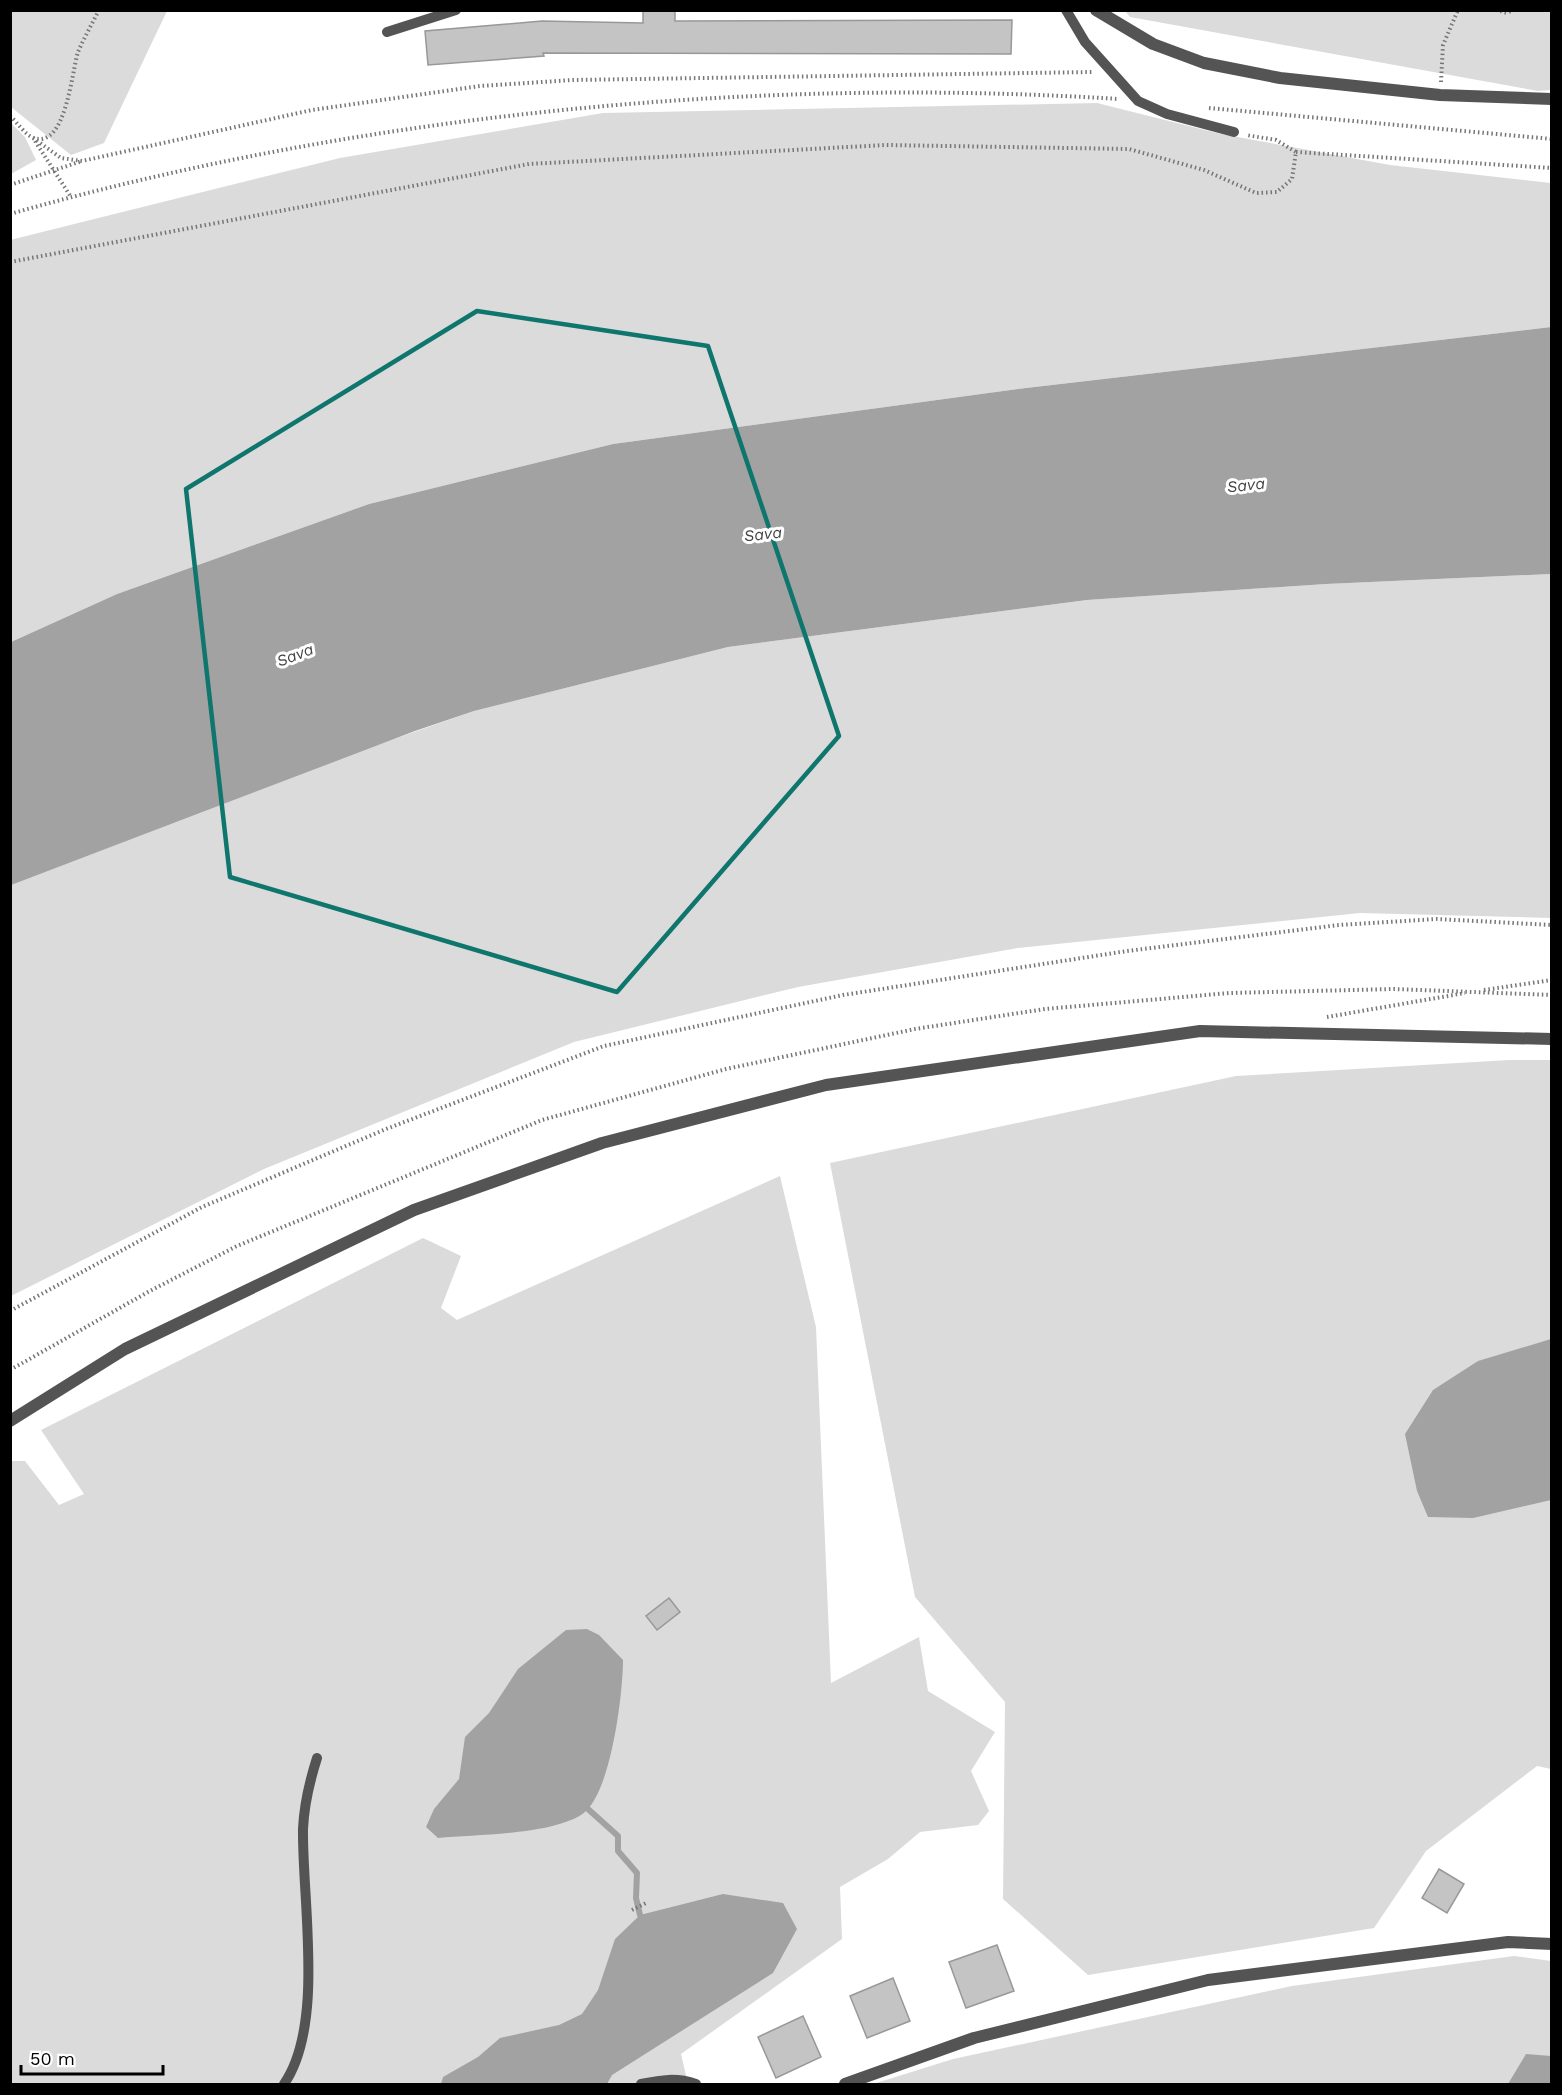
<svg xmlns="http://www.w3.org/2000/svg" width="1562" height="2095" viewBox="0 0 1562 2095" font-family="'Work Sans',sans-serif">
<rect width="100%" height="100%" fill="#fff"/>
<path fill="#dbdbdb" d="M10,11H167L104,143L71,155L11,107Z
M1125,11H1551V90L1538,91L1130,17Z
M1097,103L1221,134L1390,165L1551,183V327L1026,388L613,444L369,504L117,594L11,642L10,240L340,158L603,113Z
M11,123L25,137L36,160L11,174Z
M1551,574V918L1360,913L1018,948L798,987L574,1042L264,1169L11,1296L10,885L22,879L300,772L474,711L728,647L1087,600L1326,584Z
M1509,1060H1551V1769L1537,1766L1426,1851L1374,1928L1088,1975L1003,1899L1005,1702L915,1597L830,1163L1236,1076Z
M780,1176L816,1327L831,1683L919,1637L928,1691L995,1732L971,1771L989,1811L978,1825L920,1832L888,1859L840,1887L842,1939L681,2054L688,2084H11V1461H25L59,1505L84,1494L41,1430L423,1238L461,1256L441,1308L457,1320Z
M1514,1956L1551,1961V2084H873L953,2059L1292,1986Z"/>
<path fill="#a2a2a2" d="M1551,327V574L1326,584L1087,600L728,647L474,711L415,731L11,885V642L117,594L369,504L613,444L1026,388Z
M1551,1339V1500L1473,1518L1428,1517L1417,1491L1405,1434L1433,1390L1478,1361Z
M587,1629L599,1635L623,1660C623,1693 611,1797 581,1815C548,1835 478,1834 438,1838L426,1827L434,1809L459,1779L465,1737L489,1713L518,1669L566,1630Z
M723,1894L783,1903L797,1929L773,1973L612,2075L607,2084H441L443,2077L478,2057L500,2038L559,2025L582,2014L598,1990L615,1939L640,1915Z
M1526,2054L1551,2056V2084H1508Z"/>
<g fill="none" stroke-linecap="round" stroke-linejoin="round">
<path stroke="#a2a2a2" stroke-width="6" d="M588,1809L618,1836V1851L637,1873L636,1898L640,1915"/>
</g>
<path fill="#c4c4c4" stroke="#989898" stroke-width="1.5" d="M643,10H675V21L1012,20L1011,54L543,53L544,56L428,65L425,31L542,21L643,23Z
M669,1598L680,1612L657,1630L646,1616Z
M1439,1869L1464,1884L1447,1913L1422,1898Z
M997,1945L1014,1991L966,2008L949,1962Z
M893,1978L910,2021L867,2038L850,1996Z
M803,2016L821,2057L776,2078L758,2037Z"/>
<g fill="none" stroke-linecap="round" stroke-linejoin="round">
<path stroke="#767676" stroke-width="4" stroke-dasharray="1.5 3" stroke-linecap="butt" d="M1496,10L1507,13L1513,10
M1441,82L1443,45L1458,10
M1209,108L1552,139
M10,116C17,122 25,135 34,138C66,149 72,70 78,52C84,38 92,24 99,10
M33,138L61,158L82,161L312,110L480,86L573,80L1092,72
M35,141L71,197
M1296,152L1552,168
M10,185L82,161
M10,214C360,114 755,76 1118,99
M10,262L529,164L886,145L1129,149L1204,170L1256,193L1277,192L1292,179L1296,152L1276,140L1246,135
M1484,990L1552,980
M1327,1017L1465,993
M10,1311L202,1207L386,1129L604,1046L843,995L1127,951L1339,925L1437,919L1552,925
M10,1370L148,1292L237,1246L542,1120L726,1069L915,1029L1045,1009L1229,993L1394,989L1552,995
M632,1910L648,1902"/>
<path stroke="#545454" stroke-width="10" d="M1066,10L1085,42L1138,101L1167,114L1234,132
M387,32L456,10
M284,2084C325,2025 302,1901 303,1829C304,1806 310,1780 317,1758
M641,2084C661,2080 676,2077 696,2084"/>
<path stroke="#545454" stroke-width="12" d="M1096,10L1153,44L1204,63L1280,78L1440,95L1552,99
M10,1421L125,1349L414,1210L602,1143L826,1085L1200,1031L1552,1039
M845,2084L974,2038L1208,1980L1508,1942L1552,1944"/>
</g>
<path fill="none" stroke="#0f766e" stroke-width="4.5" stroke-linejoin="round" d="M477,311L708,346L839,736L617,992L230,877L186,489Z"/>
<g text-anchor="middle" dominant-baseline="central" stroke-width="6" stroke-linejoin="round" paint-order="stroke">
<g font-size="16" font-style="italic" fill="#434343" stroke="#fff">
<text transform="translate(1246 485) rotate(-6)">Sava</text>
<text transform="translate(763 534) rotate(-6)">Sava</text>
<text transform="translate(295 655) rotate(-21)">Sava</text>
</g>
</g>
<rect width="1562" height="2095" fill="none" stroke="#000000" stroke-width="24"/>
<path d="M21 2065v9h142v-9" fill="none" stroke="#000000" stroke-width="3"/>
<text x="30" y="2065" font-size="18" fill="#000000" stroke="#ffffff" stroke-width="4.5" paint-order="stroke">50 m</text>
</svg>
